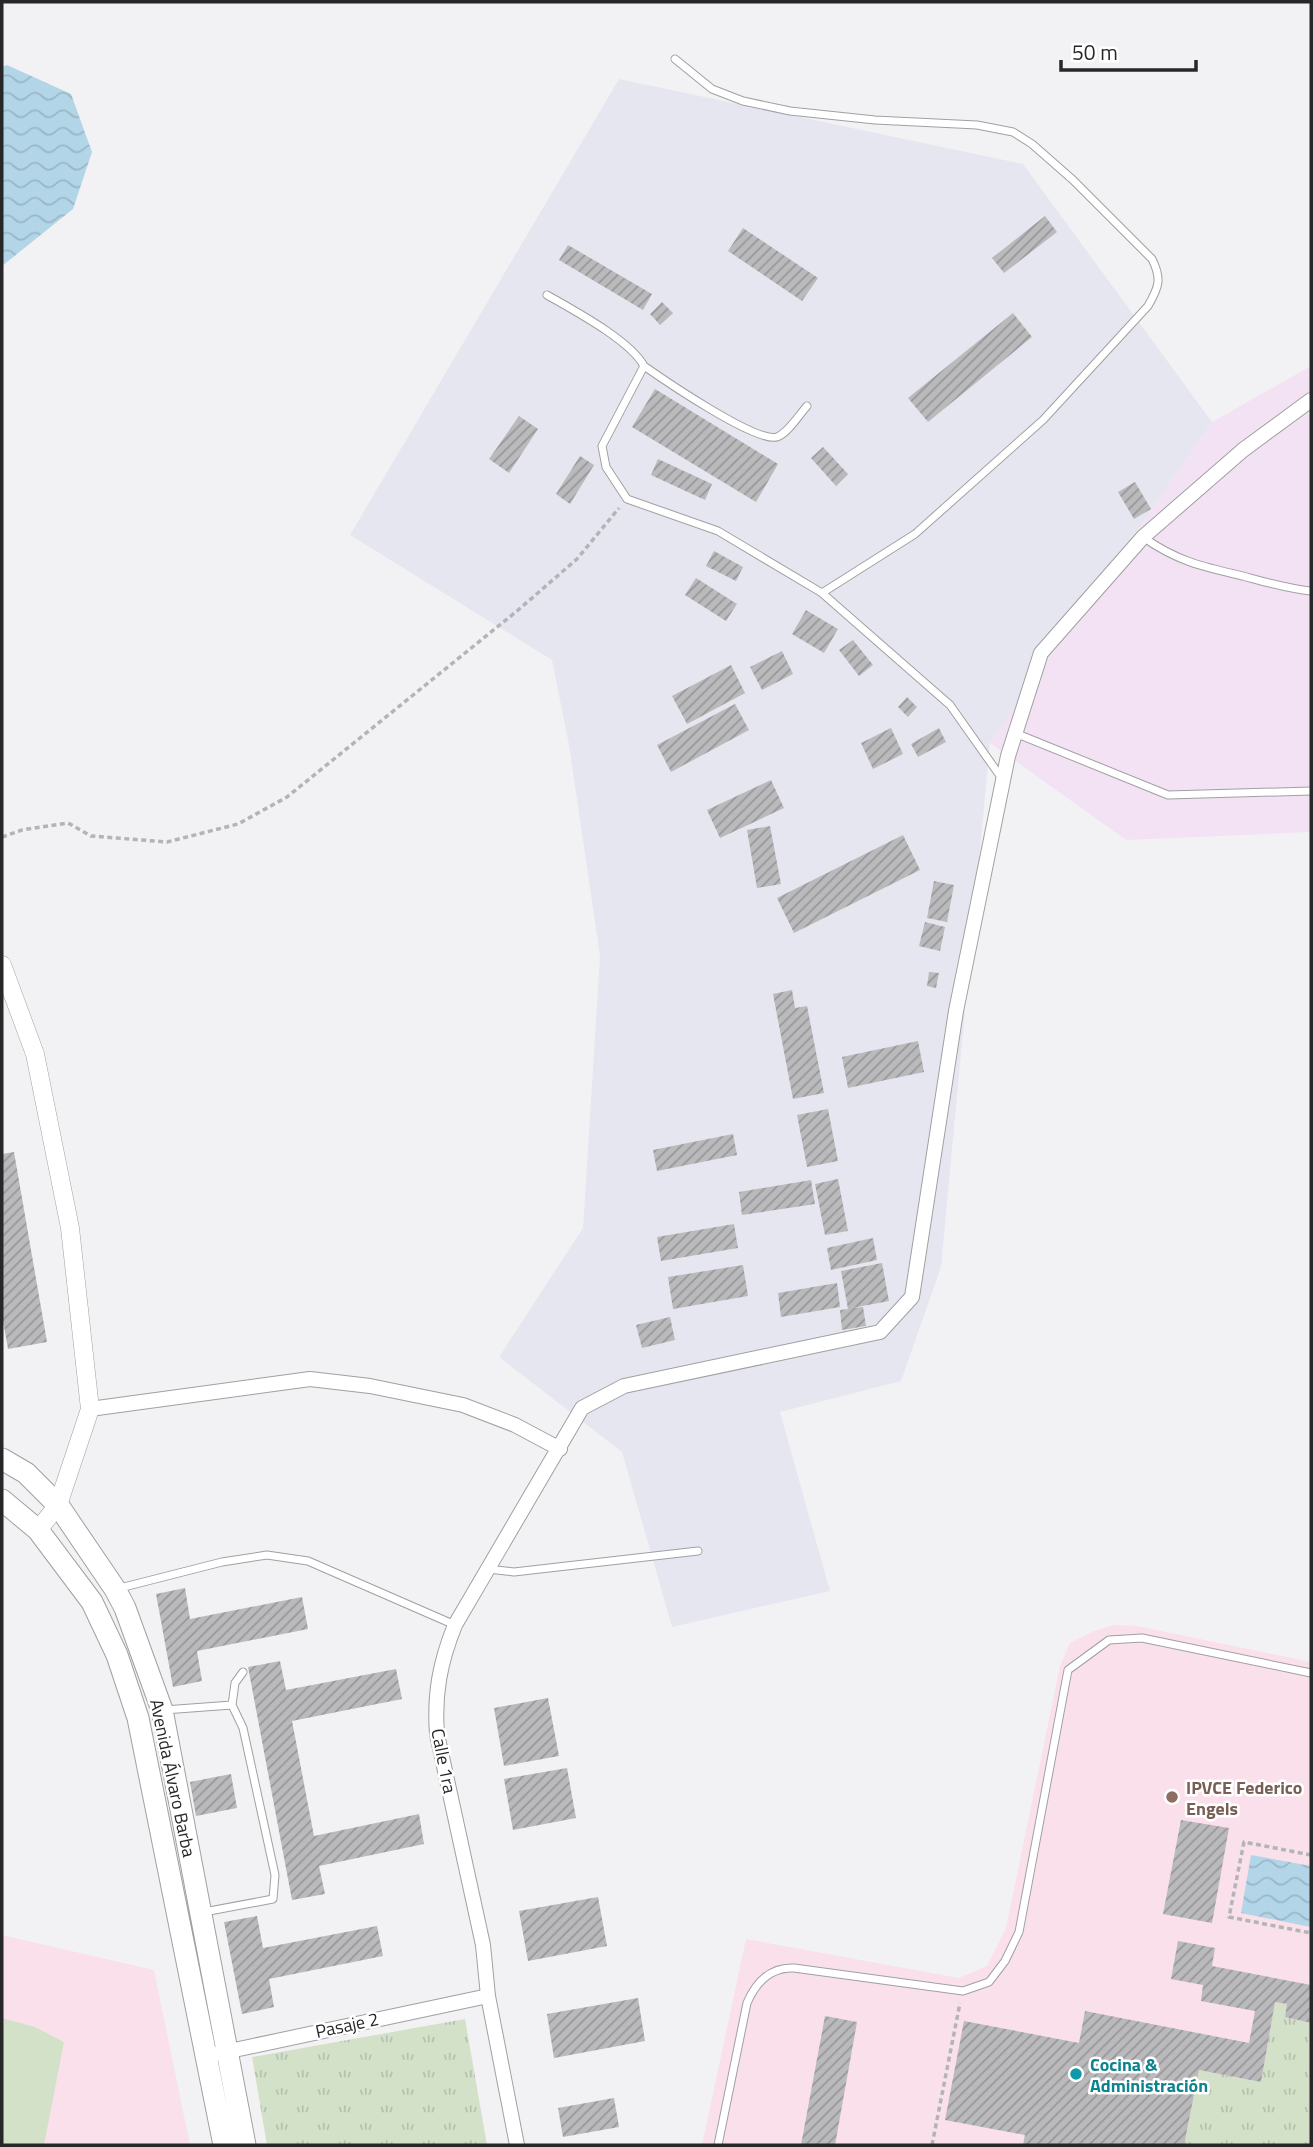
<svg xmlns="http://www.w3.org/2000/svg" width="1313" height="2147" viewBox="0 0 1313 2147" font-family="'Titillium Web',sans-serif">
<defs>
<pattern id="park-tufts" width="24" height="20" patternUnits="userSpaceOnUse" patternTransform="scale(1.75)"><rect width="24" height="20" fill="#d3e1c9"/><path d="M3 7l-1-3M5 7V3M7 7l1-3M15 17l-1-3M17 17v-4M19 17l1-3" fill="none" stroke="#b5c1ad"/></pattern>
<pattern id="water-waves" width="16" height="10" patternUnits="userSpaceOnUse" patternTransform="scale(1.75)"><rect width="16" height="10" fill="#b3d5e8"/><path d="M0 5q4-4 8 0t8 0" fill="none" stroke="#9ab7c7"/></pattern>
<pattern id="building-hatch" width="6" height="6" patternUnits="userSpaceOnUse" patternTransform="scale(1.75)"><rect width="6" height="6" fill="#bababc"/><path d="M-1 1l2-2M0 6l6-6M5 7l2-2" fill="none" stroke="#979799"/></pattern>
</defs>
<rect width="100%" height="100%" fill="#f2f2f4"/>
<path fill="#f3e2f3" d="M1311,366V832L1126,840L990,743L1212,422Z"/>
<path fill="#e6e6f0" d="M619,79L1023,164L1212,422L990,743L941,1267L901,1381L780,1412L830,1591L672,1627L622,1452L499,1357L583,1228L600,956L569,745L552,660L350,535Z"/>
<path fill="#f9e0ea" d="M1114,1625L1137,1626L1311,1662V2145H702L746,1939L959,1978L987,1966L1006,1928L1060,1666L1070,1643L1094,1631Z
M2,1935L154,1970L190,2145H2Z"/>
<path fill="#d3e1c9" d="M2,2018L35,2027L64,2042L44,2145H2Z"/>
<path fill="url(#park-tufts)" d="M1275,2002L1287,2004L1285,2017L1311,2023V2145H1184L1199,2070L1261,2082Z
M465,2019L487,2145H267L252,2057Z"/>
<path fill="url(#water-waves)" d="M7,65L71,94L92,152L73,209L2,266V67Z
M1251,1855L1311,1866V1927L1241,1913Z"/>
<path fill="url(#building-hatch)" d="M1045,216L1057,232L1004,273L992,258Z
M743,228L818,278L802,301L728,251Z
M568,245L652,294L643,310L559,260Z
M662,302L673,313L660,325L650,314Z
M1013,313L1032,337L928,422L908,398Z
M655,389L778,464L756,502L632,427Z
M519,416L538,429L509,473L489,459Z
M823,447L848,474L836,486L811,458Z
M580,456L594,465L570,504L556,494Z
M658,459L712,484L705,500L651,475Z
M1135,482L1151,509L1134,519L1118,492Z
M714,551L743,567L736,581L706,566Z
M696,578L737,604L726,621L685,595Z
M806,610L838,629L824,653L792,634Z
M853,640L873,665L859,676L839,650Z
M782,651L793,674L762,690L750,667Z
M731,665L745,693L687,724L672,696Z
M907,697L917,707L908,717L898,707Z
M735,704L749,730L671,772L657,745Z
M891,728L903,754L873,769L861,743Z
M939,728L946,742L918,757L911,744Z
M771,780L784,808L720,838L707,810Z
M770,826L781,884L757,888L747,830Z
M903,835L920,870L794,933L777,898Z
M934,881L954,885L947,922L927,918Z
M925,922L945,927L940,951L919,946Z
M929,972L939,973L936,988L927,986Z
M792,990L795,1008L807,1006L824,1093L793,1099L773,994Z
M918,1041L924,1072L848,1088L842,1057Z
M828,1109L838,1161L807,1167L797,1115Z
M733,1134L737,1155L657,1171L653,1150Z
M14,1152L47,1342L8,1349L2,1315V1154Z
M838,1179L848,1231L825,1235L815,1184Z
M811,1180L815,1204L742,1215L739,1192Z
M734,1224L738,1248L661,1261L657,1237Z
M873,1238L877,1260L831,1270L827,1248Z
M882,1263L889,1301L852,1308L863,1307L866,1326L842,1330L840,1310L848,1309L841,1271Z
M743,1265L748,1296L673,1309L668,1277Z
M837,1283L840,1307L781,1317L778,1293Z
M670,1317L675,1340L642,1348L636,1325Z
M185,1588L190,1619L302,1597L308,1629L197,1651L202,1681L173,1687L156,1594Z
M280,1661L286,1690L396,1669L402,1699L292,1721L314,1836L419,1814L424,1844L319,1866L325,1894L292,1900L248,1667Z
M548,1698L559,1756L504,1766L494,1708Z
M567,1768L576,1818L513,1830L504,1779Z
M231,1774L237,1808L196,1816L190,1782Z
M1181,1820L1229,1828L1212,1923L1163,1914Z
M598,1897L607,1946L528,1961L519,1911Z
M257,1916L263,1948L377,1926L383,1956L269,1979L274,2007L242,2014L224,1922Z
M1178,1941L1215,1948L1212,1966L1311,1985V2023L1285,2017L1287,2004L1275,2002L1261,2082L1199,2070L1184,2145H1023L1025,2135L945,2120L964,2021L1079,2043L1085,2011L1249,2043L1255,2011L1201,2001L1203,1985L1171,1979Z
M638,1998L645,2041L554,2058L547,2014Z
M825,2016L857,2022L835,2145H801Z
M614,2098L619,2127L563,2137L558,2108Z"/>
<g fill="none" stroke-linecap="round" stroke-linejoin="round">
<g stroke="#a0a0a2" stroke-width="9">
<path id="service" d="M675,59L712,89L743,101L790,111L875,120L977,125L1013,132L1032,144L1073,180L1152,259C1162,279 1159,287 1148,306L1043,420L915,534L822,593
M547,295C573,310 630,340 644,366L602,446L606,467L627,499L718,531L822,593L950,705L1003,780
M644,366C664,380 756,443 777,437C788,433 799,415 807,406
M1143,537C1176,561 1204,567 1243,576C1265,582 1288,589 1311,591
M1015,733L1168,795L1311,791
M488,1569L514,1572L698,1551
M116,1589L222,1562L267,1555L308,1561L455,1625
M232,1705L235,1683L243,1672
M164,1710L232,1705L243,1728L275,1875L273,1899L204,1912
M718,2145L747,2003C756,1982 770,1967 794,1968L963,1991L989,1982L1005,1961L1019,1932L1068,1670L1109,1640L1142,1638L1311,1673"/>
</g>
<g stroke="#a0a0a2" stroke-width="16">
<path id="minor" d="M90,1409L310,1379L370,1386L463,1405L515,1425L560,1449
M206,2056L488,1996
M517,2145L488,1996L483,1945L437,1734C434,1694 440,1662 455,1625L582,1408L624,1386L880,1332L912,1297L956,1011L1008,756L1041,653L1143,537L1243,450L1311,400"/>
</g>
<g stroke="#a0a0a2" stroke-width="19">
<path id="tertiary" d="M2,965L35,1054L70,1228L90,1409L58,1505L38,1530"/>
</g>
<g stroke="#a0a0a2" stroke-width="23">
<path id="secondary" d="M2,1459L26,1473L58,1505L115,1589L125,1608L162,1710L245,2145
M2,1500L38,1530L92,1602L117,1655L138,1718L224,2145"/>
</g>
<path stroke="#b4b4b6" stroke-width="3.5" stroke-dasharray="5 3.5" stroke-linecap="butt" d="M2,837L22,830L68,823L91,836L167,842L238,824L287,797L517,611L577,559L619,508
M1311,1855L1244,1842L1229,1917L1311,1933
M932,2145L960,2003"/>
<use href="#service" stroke="#fff" stroke-width="7"/>
<use href="#minor" stroke="#fff" stroke-width="14"/>
<use href="#tertiary" stroke="#fff" stroke-width="18"/>
<use href="#secondary" stroke="#fff" stroke-width="21"/>
</g>
<circle fill="#8d6e63" stroke="#fff" stroke-width="2.5" cx="1172" cy="1797" r="7"/>
<circle fill="#0f9aa8" stroke="#fff" stroke-width="2.5" cx="1076" cy="2074" r="7"/>
<g text-anchor="middle" dominant-baseline="central" stroke-width="5" stroke-linejoin="round" paint-order="stroke">
<g font-size="18" fill="#272728" stroke="#fff">
<text transform="translate(444 1761) rotate(79)">Calle 1ra</text>
<text transform="translate(173 1778) rotate(78)">Avenida Álvaro Barba</text>
<text transform="translate(347 2025) rotate(-12)">Pasaje 2</text>
</g>
<g font-size="18" font-weight="bold" fill="#785e54" stroke="#fff" text-anchor="start">
<text x="1186" y="1787">IPVCE Federico<tspan x="1186" dy="21">Engels</tspan></text>
</g>
<g font-size="18" font-weight="bold" fill="#0d838f" stroke="#fff" text-anchor="start">
<text x="1090" y="2064">Cocina &amp;<tspan x="1090" dy="21">Administración</tspan></text>
</g>
</g>
<rect width="1313" height="2147" fill="none" stroke="#272728" stroke-width="7"/>
<path d="M1061 60v10h135v-10" fill="none" stroke="#272728" stroke-width="3.5"/>
<text x="1072" y="60" font-size="21" fill="#272728" stroke="#ffffff" stroke-width="5" paint-order="stroke">50 m</text>
</svg>
